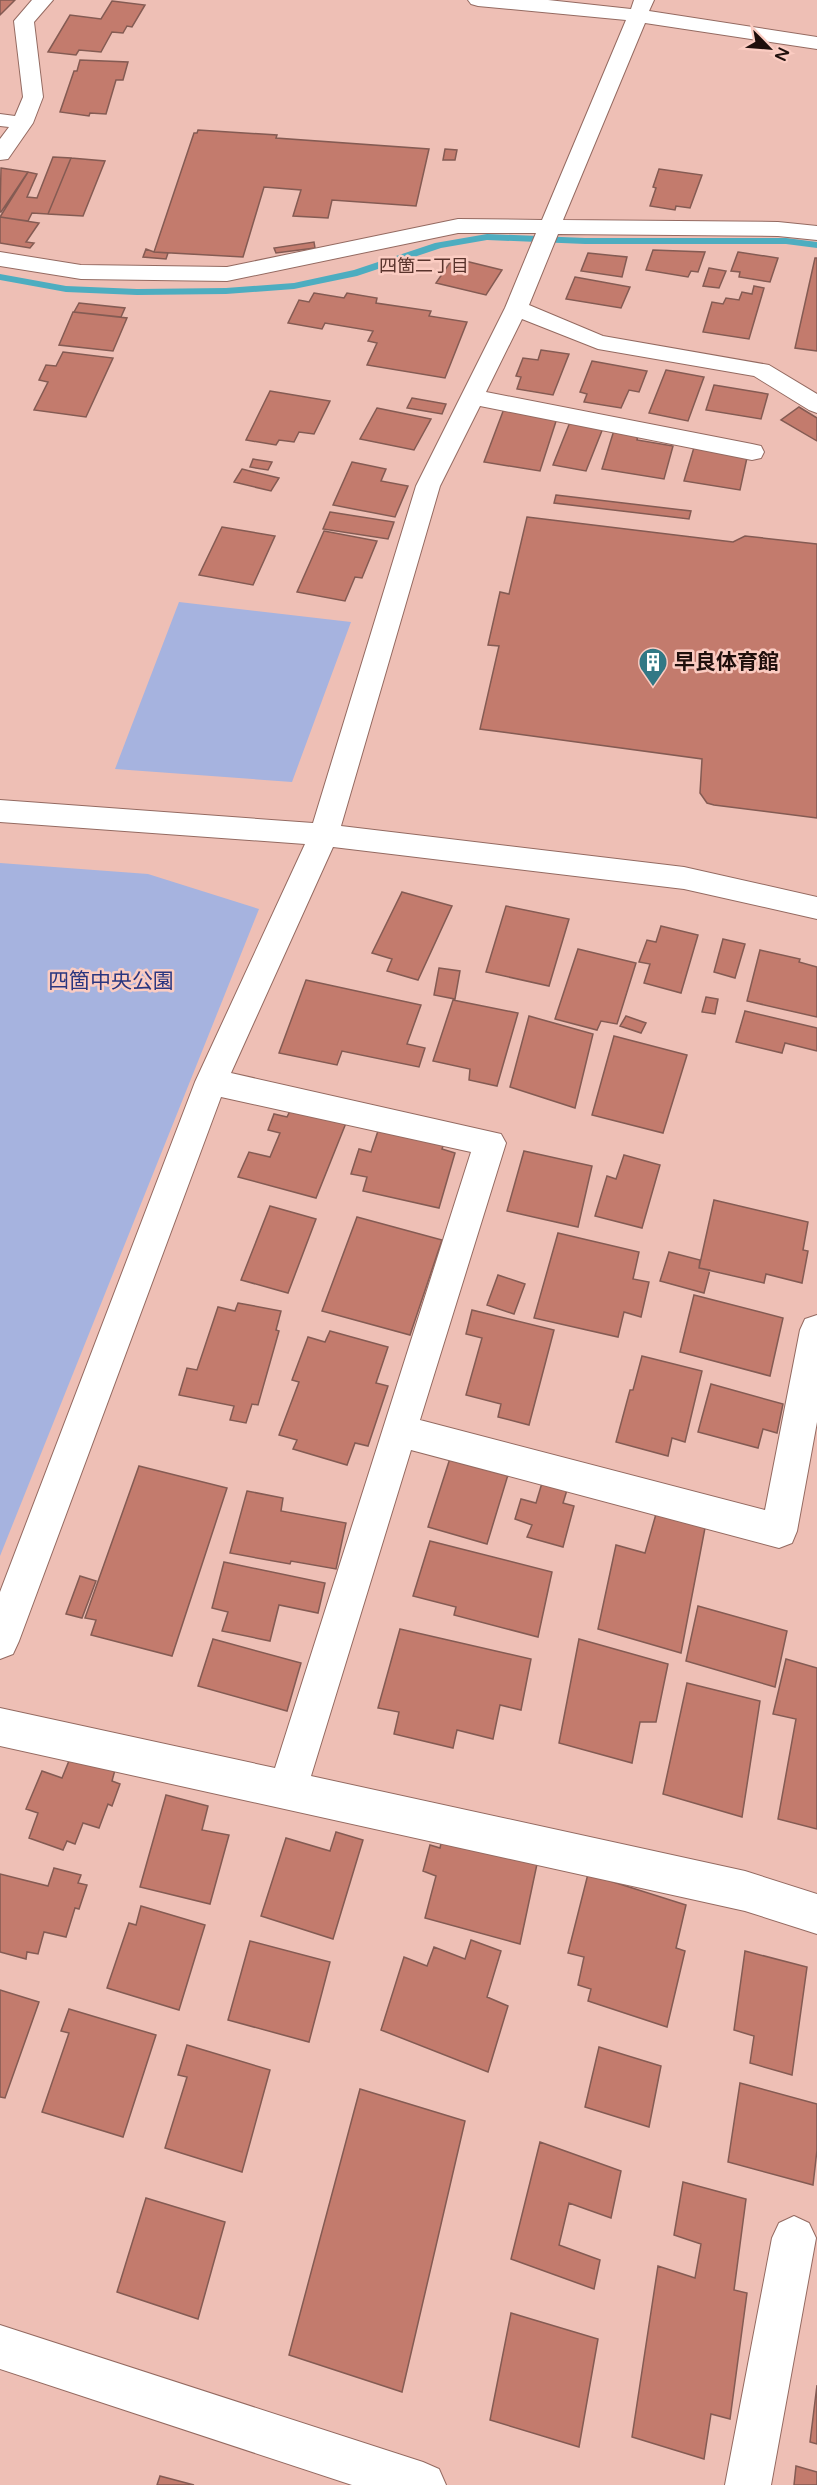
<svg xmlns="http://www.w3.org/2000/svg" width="817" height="2485" viewBox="0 0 817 2485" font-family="'Varela Round','Noto Sans JP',sans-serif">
<rect width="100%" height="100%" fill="#eebfb5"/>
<path fill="#a6b3df" d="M179,602L351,622L292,782L115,769Z
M0,863L148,874L259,909L0,1556Z"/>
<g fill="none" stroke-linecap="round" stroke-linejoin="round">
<path fill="#4dadc0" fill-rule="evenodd" d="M487,234L585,238H786L817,242V248L786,244H585L487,240L441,248L357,276L294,289L226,294L137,295L66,292L0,280V274L66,286L137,289L226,288L294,283L354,270L435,243Z"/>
</g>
<path fill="#c37b6d" stroke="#845b53" stroke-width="1.5" d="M0,0H15L0,15Z
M112,1L145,5L132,27L127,26L123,33L112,32L101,52L79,50L76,55L48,52L70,15L101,19Z
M80,60L128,62L123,80H116L106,114L90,113L89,116L60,112L74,71H77Z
M198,130L277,135L276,138L429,149L416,206L332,200L328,218L293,216L301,190L264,187L243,257L154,252L194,133H197Z
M445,149L457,150L455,160H443Z
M53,157L71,158L48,214L32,213L28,221L0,217L28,172L37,174L27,197L37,198Z
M71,158L105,161L83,216L48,214Z
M1,168L28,172L1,212H0Z
M659,169L702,175L690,208L676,206L675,210L650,206L656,188L653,187Z
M0,217L39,223L26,242L34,243L30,248L0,243Z
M314,242L315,248L276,253L274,248Z
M146,249L154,252L168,253L166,259L143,257Z
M653,250L705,252L698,272L691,271L688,277L646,270Z
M738,252L778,258L770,282L739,277L740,272L731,271Z
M588,253L627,257L622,277L581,271Z
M453,258L502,270L486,295L436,283Z
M815,258H817V351L795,348Z
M709,268L726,271L719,288L703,286Z
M575,277L630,287L621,308L566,299Z
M754,286L764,288L749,339L703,332L712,302L723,304L726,298L739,300L742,292L752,294Z
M314,293L344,298L347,293L377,298L376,303L431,311L429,316L467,322L445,378L367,365L377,343L368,341L373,331L325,323L322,329L288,323L299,300L309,302Z
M79,303L125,308L121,317L74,312Z
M73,312L127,318L113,351L59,345Z
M541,350L569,354L553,395L517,389L521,377L516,376L523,358L538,360Z
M63,352L113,358L86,417L34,410L48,382L39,380L46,365L56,366Z
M592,361L647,371L639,392L629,390L621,408L584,402L587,394L580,392Z
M666,370L704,377L688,421L649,413Z
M714,385L768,394L761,419L706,410Z
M270,391L330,401L314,434L299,432L294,442L279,440L276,445L246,440Z
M412,398L446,404L442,414L407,408Z
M505,406L558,415L540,471L484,462Z
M799,407L817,418V441L781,420Z
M377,408L431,419L414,450L360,439Z
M570,422L603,428L586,471L553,465Z
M615,427L639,431L637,440L673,446L664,479L602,469Z
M695,444L748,453L740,490L684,481Z
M253,459L272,462L268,470L250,467Z
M352,462L386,469L381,481L408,486L395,517L333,505Z
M242,469L279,478L271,491L234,482Z
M556,495L691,511L689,519L554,503Z
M330,512L394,522L388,539L323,529Z
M527,517L733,542L745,536L817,544V818L714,805L707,803L700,793L702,759L480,729L499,646L488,645L500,592L509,594Z
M222,527L275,536L253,585L199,575Z
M324,531L377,541L362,578L355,577L345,601L297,592Z
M402,892L452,906L418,980L387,971L392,959L372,953Z
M506,906L569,919L549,986L486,972Z
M661,926L698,935L681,993L644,983L650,964L639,962L647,940L656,942Z
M723,939L745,944L735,978L714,972Z
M578,949L636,963L617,1024L601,1021L597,1030L555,1019Z
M760,950L800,959L799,962L817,967V1017L747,1001Z
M439,968L460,971L455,999L434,995Z
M306,980L421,1005L407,1044L425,1048L419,1067L342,1051L337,1065L279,1053Z
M706,997L718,999L715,1014L702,1012Z
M453,1000L518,1013L497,1086L469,1080L470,1069L433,1061Z
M745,1011L817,1028V1051L785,1043L782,1053L736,1042Z
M529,1016L593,1034L575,1108L510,1087Z
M626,1016L646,1023L641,1033L620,1026Z
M614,1036L687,1055L663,1133L592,1115Z
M291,1109L346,1123L316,1198L238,1177L249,1152L270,1157L280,1133L268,1130L274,1114L287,1117Z
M380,1125L445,1140L442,1149L455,1153L439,1208L363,1191L367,1177L351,1174L359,1149L371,1152Z
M524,1151L592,1166L578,1227L507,1211Z
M624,1155L660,1165L642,1228L595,1216L607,1176L616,1179Z
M714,1200L808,1222L803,1250L808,1251L802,1283L766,1274L764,1283L699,1268Z
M270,1206L316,1219L288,1293L241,1280Z
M357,1217L442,1240L410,1335L322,1311Z
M558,1233L639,1252L633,1279L649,1282L641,1317L624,1312L618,1337L534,1318Z
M669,1252L700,1260L699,1268L710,1270L704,1293L660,1281Z
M498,1275L525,1284L514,1314L487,1305Z
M694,1295L783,1318L770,1376L680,1352Z
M238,1303L281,1311L276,1330L279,1331L258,1405L252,1404L246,1423L230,1420L234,1406L179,1395L187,1368L197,1370L218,1307L235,1311Z
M472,1310L554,1330L529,1425L498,1417L501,1404L466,1395L482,1338L466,1334Z
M330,1331L388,1347L376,1383L388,1386L368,1446L355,1443L347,1465L293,1449L297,1440L279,1435L299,1382L292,1380L308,1337L325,1342Z
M642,1356L702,1371L685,1442L672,1438L668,1456L616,1442L630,1390H633Z
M711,1384L783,1404L777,1433L763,1429L758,1448L698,1432Z
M453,1449L511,1465L487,1544L428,1527Z
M139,1466L227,1488L172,1656L91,1635L96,1620L85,1618Z
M542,1483L567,1490L563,1503L574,1506L563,1547L527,1537L532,1525L515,1519L521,1499L536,1503Z
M247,1491L283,1498L281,1511L346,1523L336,1569L291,1561L290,1564L230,1553Z
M656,1514L705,1528L681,1653L598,1629L616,1545L645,1553Z
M430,1541L552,1572L538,1637L454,1615L456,1607L413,1596Z
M224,1562L325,1583L318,1613L279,1605L270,1641L222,1631L228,1612L212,1608Z
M80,1576L96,1581L82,1618L66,1614Z
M698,1606L787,1631L775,1687L686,1661Z
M400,1629L531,1659L521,1710L500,1705L493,1739L457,1730L453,1748L394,1734L399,1712L378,1708Z
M213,1639L301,1663L287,1711L198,1686Z
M579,1639L668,1664L656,1722H640L632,1763L559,1743Z
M786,1659L817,1668V1829L778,1819L796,1719L773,1714Z
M687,1683L760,1701L742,1817L663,1794Z
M71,1756L115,1770L112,1781L120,1784L112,1806L108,1804L99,1828L83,1823L75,1844L67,1841L63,1850L29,1838L38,1813L26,1809L42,1771L62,1778Z
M166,1795L208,1806L202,1830L229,1835L210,1904L140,1887Z
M445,1825L540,1850L520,1944L425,1918L436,1876L423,1871L430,1845L440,1848Z
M336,1832L363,1840L333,1939L261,1916L286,1838L330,1851Z
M54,1868L81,1875L78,1883L87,1885L79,1909L75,1908L66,1937L44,1932L38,1954L27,1952L26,1959L0,1952V1874L48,1886Z
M588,1874L686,1905L676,1948L685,1951L667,2027L588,2001L591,1989L578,1985L584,1957L568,1953Z
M141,1906L205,1925L179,2010L107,1988L129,1923L136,1925Z
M471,1940L501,1951L487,1997L508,2006L488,2072L381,2030L404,1957L427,1966L434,1947L465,1959Z
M250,1941L330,1962L309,2042L228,2020Z
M745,1951L807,1967L792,2075L750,2063L754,2036L734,2030Z
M0,1990L39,2002L5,2098L0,2097Z
M69,2009L156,2035L123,2137L42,2112L69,2033L61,2031Z
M187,2045L270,2070L242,2172L165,2148L187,2077L178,2075Z
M599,2047L661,2066L649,2127L585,2107Z
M740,2083L817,2104V2150L813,2185L728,2162Z
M360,2089L465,2121L402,2392L289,2355Z
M540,2142L621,2171L611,2218L569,2203L559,2245L600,2260L594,2289L511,2259Z
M683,2182L746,2199L734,2290L747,2293L730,2419L711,2414L704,2459L632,2437L658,2266L695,2278L701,2244L674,2235Z
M146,2198L225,2222L198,2319L117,2292Z
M511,2313L598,2339L579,2447L490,2420Z
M817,2385V2444L810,2442Z
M796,2466L817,2472V2485H794Z
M160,2476L194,2485H157Z"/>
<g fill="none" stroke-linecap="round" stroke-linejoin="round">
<g stroke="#946a61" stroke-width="2">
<path id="minor" d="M32,0H53L34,22L43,97L33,123L8,159L0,160V139L9,127L0,126V114L15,116L23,97L14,21Z
M468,0H548L631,9L634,0H654L649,11L817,37V49L645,23L563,220L778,222L817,226V240L778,236L558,234L529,305L603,336L769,365L817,394V413L809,410L754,376L598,349L522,319L486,392L752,444L761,446L764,452L761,458L752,460L480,406L440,486L341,826L684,867L817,897V919L684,889L333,847L231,1073L501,1134L506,1143L420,1420L765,1510L800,1330L805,1319L817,1315V1422L797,1531L792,1543L779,1548L411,1450L311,1776L745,1871L817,1894V1934L745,1911L0,1746V1708L275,1768L471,1152L221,1097L19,1641L13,1654L0,1659V1592L195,1082L305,844L0,822V800L313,823L416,486L505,308L536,233H458L227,281L81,279L0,266V252L81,265L227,267L458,219L542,220L626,20L478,6L471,4Z
M794,2216L809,2223L816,2238L771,2485H725L772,2238L779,2223Z
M0,2325L423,2462L439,2469L446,2485H352L0,2369Z"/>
</g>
<use href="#minor" fill="#fff" fill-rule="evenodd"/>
</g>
<defs>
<g id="building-pin" transform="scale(1.5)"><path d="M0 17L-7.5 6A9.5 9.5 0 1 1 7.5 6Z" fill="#327885" stroke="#fbccc2"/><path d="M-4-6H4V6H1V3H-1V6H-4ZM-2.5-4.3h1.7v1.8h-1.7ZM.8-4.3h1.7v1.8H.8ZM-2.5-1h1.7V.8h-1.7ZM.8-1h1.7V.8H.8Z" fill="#fff"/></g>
</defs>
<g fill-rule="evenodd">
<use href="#building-pin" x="653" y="662"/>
</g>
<g text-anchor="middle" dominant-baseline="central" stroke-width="5" stroke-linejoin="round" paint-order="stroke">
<g font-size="18" fill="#59332c" stroke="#fbccc2">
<text x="424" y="266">四箇二丁目</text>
</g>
<g font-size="21" font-weight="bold" fill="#1f0f0c" stroke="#fbccc2" text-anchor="start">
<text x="674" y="662">早良体育館</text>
</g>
<g font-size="21" fill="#2a367f" stroke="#fbccc2">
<text x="111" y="981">四箇中央公園</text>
</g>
</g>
<g transform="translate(769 48) rotate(115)" stroke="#fbccc2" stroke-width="4.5" paint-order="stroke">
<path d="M0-4.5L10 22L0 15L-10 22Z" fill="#1f0f0c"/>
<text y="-9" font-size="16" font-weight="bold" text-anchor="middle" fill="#1f0f0c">N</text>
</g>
</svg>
